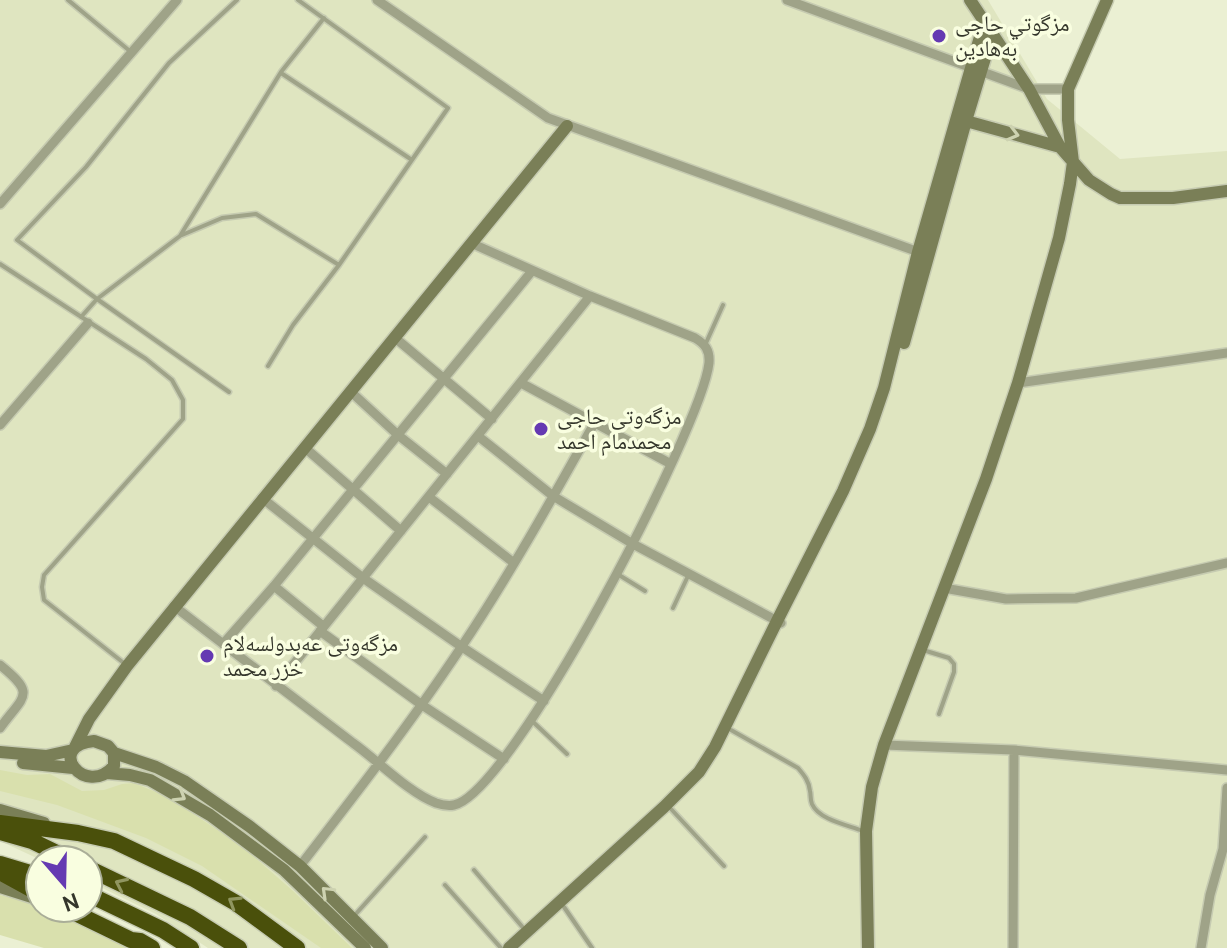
<svg xmlns="http://www.w3.org/2000/svg" width="1227" height="948" viewBox="0 0 1227 948" font-family="Cabin,'Noto Naskh Arabic',sans-serif">
<rect width="100%" height="100%" fill="#ebf0d3"/>
<path fill="#dfe5c0" d="M0,0H988L1047,99L1120,159L1227,151V948H208L156,914L88,881V860H41L0,841Z"/>
<path fill="#d9e0ad" d="M0,770L27,775L50,774L82,791L104,790L122,784L134,783L168,797L243,847L293,891L352,948H321L202,866L146,838L57,805L0,791Z
M0,895L25,901L131,940L128,948H44L0,935Z"/>
<g fill="none" stroke-linecap="round" stroke-linejoin="round">
<g stroke="#c6cbb1" stroke-width="7">
<path id="lane" d="M68,0L131,52
M281,73L412,160
M182,235L222,218L256,214L339,265
M0,264L146,359L172,380L183,400V419L44,575L42,587L44,600L125,664
M81,317L97,299L180,236L281,72L324,18
M706,343L723,305
M268,366L293,325L339,265L448,108L298,0
M229,392L97,299L17,240L86,167L169,63L237,0
M619,575L645,591
M673,608L688,576
M923,650L949,658L954,664V672L939,714
M531,720L567,754
M731,730L798,768C804,775 809,781 810,791C811,795 810,799 812,804C819,820 848,825 863,831
M671,809L724,866
M474,870L525,930
M445,885L501,948
M564,907L592,948
M354,916L425,837"/>
</g>
<g stroke="#c6cbb1" stroke-width="12">
<path id="street" d="M377,0L548,118L924,254
M787,0L1029,89H1068
M0,204L177,0
M394,337L492,419
M521,383L671,464
M1018,383L1227,353
M350,391L398,435L447,474
M0,425L88,323
M478,436L553,496L633,544L781,623
M304,447L401,531
M429,497L514,563
M262,498L363,578L462,647L544,701
M274,586L323,626
M944,588L1006,599L1076,598L1227,563
M174,606C233,652 293,697 353,743C377,760 409,793 436,803C442,805 449,806 454,805C512,793 702,427 709,363C710,350 705,344 695,338L590,296L471,243
M320,631L422,705L504,759
M223,644L274,586L532,271
M0,665C37,695 24,695 0,728
M276,686L590,296
M884,745L1014,750L1227,770
M300,866C355,795 410,724 460,649C509,576 552,499 595,422
M1013,948L1014,750
M1201,948L1210,895L1223,849L1227,788"/>
</g>
<g stroke="#c6cbb1" stroke-width="15">
<path id="secondary" d="M970,0L1029,89L1060,147L1089,180L1111,194L1120,198H1173L1227,191
M966,121L1060,147
M904,343L966,121L992,35
M94,741L108,746L114,753V766C85,799 44,746 94,741Z
M74,749L89,719L127,666L567,126
M0,752L46,756L73,750
M114,753L156,767L184,781L249,826L300,866L382,948
M23,763L73,768
M107,773L130,775L150,780L210,815L284,870L365,948
M0,810L44,823
M0,887L35,898
M509,948L664,807L699,772L715,747L777,621L843,491L870,429L884,388L918,252L984,23
M868,948L866,831L872,787L884,745L986,479L1018,383L1059,238L1070,184L1073,162L1068,120V89L1107,0"/>
</g>
<g stroke="#c6cbb1" stroke-width="19">
<path id="highway" d="M0,823L78,833L114,841L194,879L236,903L297,948
M0,832L32,841L71,860
M0,864L40,876
M88,868L190,917L239,948
M0,872L40,894
M88,894L163,930L191,948
M65,908L131,940L140,941L152,948"/>
</g>
<use href="#lane" stroke="#9fa388" stroke-width="4"/>
<use href="#street" stroke="#9fa388" stroke-width="9"/>
<use href="#secondary" stroke="#7a7f57" stroke-width="12"/>
<use href="#highway" stroke="#4a500b" stroke-width="16"/>
</g>
<defs><path id="oneway-chevron" d="M-2-3.5L2.5 0L-2 3.5" fill="none" stroke-width="1.6" stroke-linecap="round" stroke-linejoin="round" transform="scale(2)"/></defs>
<g stroke="#cdd2b0">
<use href="#oneway-chevron" transform="translate(1013 134) rotate(15)"/>
<use href="#oneway-chevron" transform="translate(180 796) rotate(31)"/>
<use href="#oneway-chevron" transform="translate(327 892) rotate(-136)"/>
</g>
<g stroke="#909660">
<use href="#oneway-chevron" transform="translate(121 884) rotate(-155)"/>
<use href="#oneway-chevron" transform="translate(234 902) rotate(-148)"/>
</g>
<g fill="#653ab2" stroke="#f9fee0" stroke-width="3">
<circle cx="939" cy="36" r="8"/>
<circle cx="541" cy="429" r="8"/>
<circle cx="207" cy="656" r="8"/>
</g>
<g text-anchor="middle" dominant-baseline="central" stroke-width="7" stroke-linejoin="round" paint-order="stroke">
<g font-size="22" fill="#34362b" stroke="#f9fee0" text-anchor="start">
<text x="955" y="23">مزگوتي حاجی<tspan x="955" dy="25">بەهادین</tspan></text>
<text x="557" y="416">مزگەوتی حاجی<tspan x="557" dy="25">محمدمام احمد</tspan></text>
<text x="223" y="643">مزگەوتی عەبدولسەلام<tspan x="223" dy="25">خزر محمد</tspan></text>
</g>
</g>
<g transform="translate(64 884) rotate(160)"><circle r="38" fill="#f9fee0" stroke="#aaae98" stroke-width="2"/>
<path d="M0-6L14 30L0 20L-14 30Z" fill="#653ab2"/>
<text y="-12" font-size="22" font-weight="bold" text-anchor="middle" fill="#34362b">N</text>
</g>
</svg>
